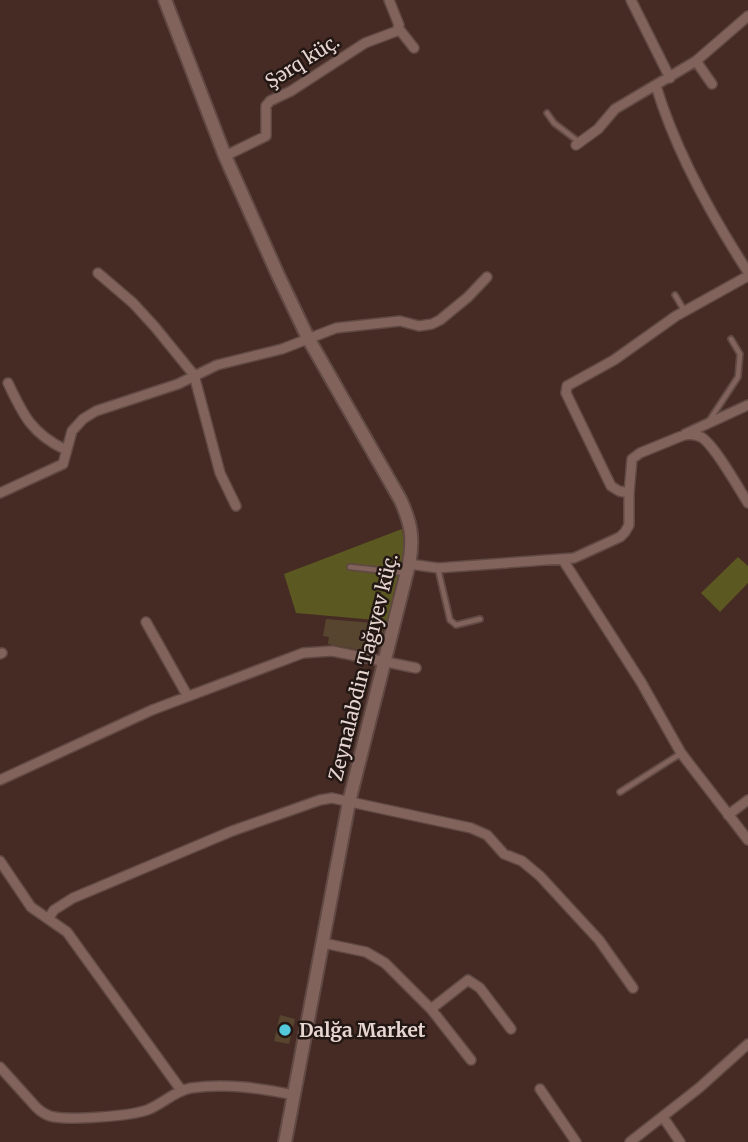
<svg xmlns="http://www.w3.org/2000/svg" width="748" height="1142" viewBox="0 0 748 1142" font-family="Merriweather,serif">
<rect width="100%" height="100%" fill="#452b24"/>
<path fill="#5c5822" d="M402,529L405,549L387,621L296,613L284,574Z
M738,557L748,566V583L720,612L701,593Z"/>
<path fill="#584530" d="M326,619L385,624L382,637L375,632L368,634L365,651L328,644L329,637L323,636Z
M280,1015L295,1019L289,1044L274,1041Z"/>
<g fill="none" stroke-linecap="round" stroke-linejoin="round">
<g stroke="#604943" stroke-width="8">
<path id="lane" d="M547,113L554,123L579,142
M675,295L684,310
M709,421L738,377L740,354L731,339
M350,567L406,573
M438,569L450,620L456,625L480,619
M370,658L375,637
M620,792L680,754"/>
</g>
<g stroke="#604943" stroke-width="12">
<path id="street" d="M631,0L670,78
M399,29L414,48
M696,61L712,84
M656,86C676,152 711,215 748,272
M576,145L598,129L615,109L696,61L748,16
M225,156L266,136V106L270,101L291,91L365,43L397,31L399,25L389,0
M98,273L133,303L155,327L194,375L220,473L236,506
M8,383C23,415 32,434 66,450
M685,434L748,405
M0,493L63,464L72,431L83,419L96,411L178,384L217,365L282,349L336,328L400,321L419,326L432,324L440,320L468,297L487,277
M629,493L632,459L640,453L684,435C689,434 696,435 701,437C714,444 739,489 748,503
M563,560L641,682L681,753L748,840
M409,564L438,568L574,558L620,537L625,532L629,525V493L619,491L611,486L566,393L567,386L614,360L676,316L748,276
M146,622L187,695
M0,654L2,653
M0,780L152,710L303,653L332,651L416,668
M728,815L748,800
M0,861L31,907L67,932L181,1090
M48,919L54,910L73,898L232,831L320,800L332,798L471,828L487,835L504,854L522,861L540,876L599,940L633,988
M323,943L366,952L385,963L431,1009L471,1060
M431,1009L468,980L480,988L511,1029
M0,1067L36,1107C40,1111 44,1114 50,1116C66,1121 131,1116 147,1110C163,1104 174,1091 191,1088C226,1083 260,1088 294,1095
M540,1089L576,1142
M663,1117L680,1142
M630,1142L699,1088L748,1044"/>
</g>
<g stroke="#604943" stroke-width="16">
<path id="secondary" d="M165,0L225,156L278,275L308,338L400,499C411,522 414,539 409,564L349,802L285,1142"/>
</g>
<use href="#lane" stroke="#82635b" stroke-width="4.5"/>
<use href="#street" stroke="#82635b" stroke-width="9"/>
<use href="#secondary" stroke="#82635b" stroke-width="12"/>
</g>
<circle fill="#53cadc" stroke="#231714" stroke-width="2.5" cx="285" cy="1030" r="7"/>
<g text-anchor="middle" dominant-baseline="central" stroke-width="5" stroke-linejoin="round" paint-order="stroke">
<g font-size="19" fill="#e7d5d0" stroke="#231714">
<text transform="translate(302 61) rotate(-32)">Şərq küç.</text>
<text transform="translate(363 667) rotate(-76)">Zeynalabdin Tağıyev küç.</text>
</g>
<g font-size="19" font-weight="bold" fill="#e7d5d0" stroke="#231714" text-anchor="start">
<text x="299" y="1030">Dalğa Market</text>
</g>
</g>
</svg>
